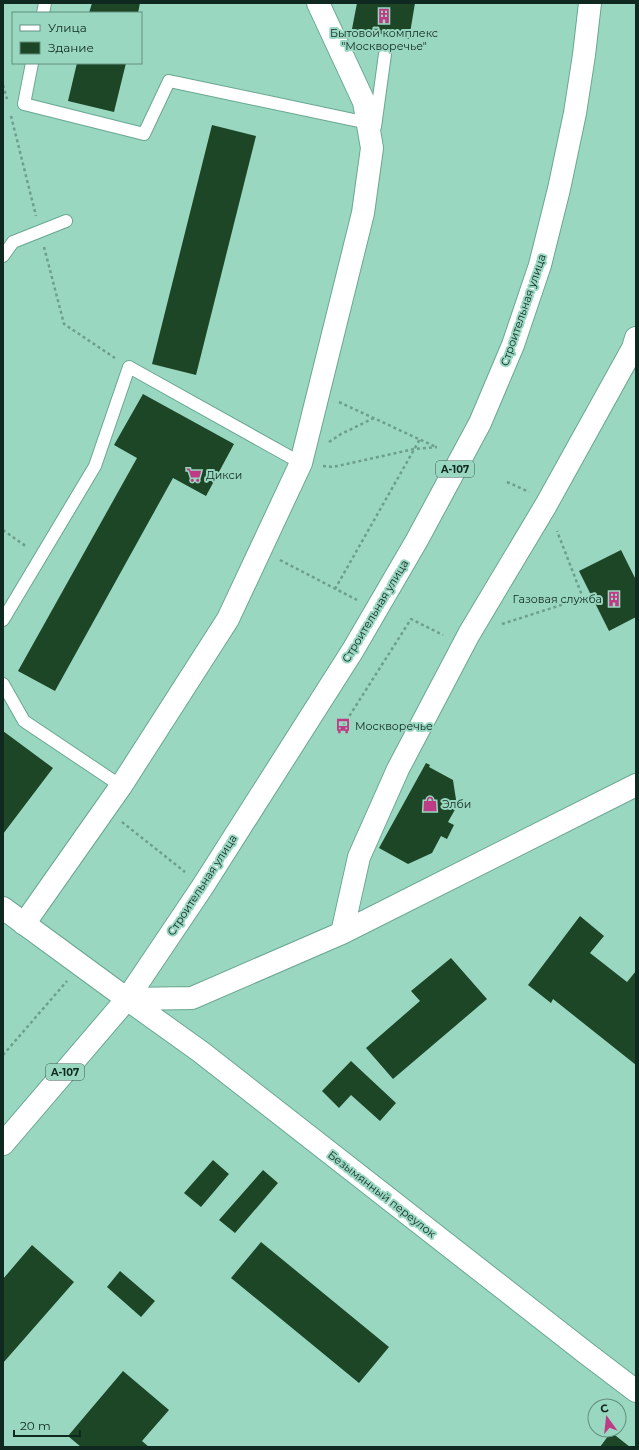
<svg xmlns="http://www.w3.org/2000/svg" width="639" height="1450" viewBox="0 0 639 1450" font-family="Montserrat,sans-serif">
<rect width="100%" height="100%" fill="#99d7c0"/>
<path fill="#1d4627" d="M92,3H140L138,13H89Z
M357,3H415L409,39L352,29Z
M77,63H126L114,112L68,101Z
M212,125L256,136L196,375L152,364Z
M143,394L234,444L206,496L173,478L55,691L18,671L137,458L114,445Z
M621,550L636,580V617L609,631L579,571Z
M3,731L53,768L3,834Z
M426,763L430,765L429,767L453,780L457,806L448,822L454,825L447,839L441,836L432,853L408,864L379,848Z
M580,916L604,936L590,953L627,982L636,971V1065L553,999L551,1003L528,985Z
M451,958L487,999L393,1079L366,1048L420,1001L411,991Z
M351,1061L396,1103L380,1121L351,1095L339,1108L322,1091Z
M213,1160L229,1174L201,1207L184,1193Z
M263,1170L278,1183L235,1233L219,1220Z
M261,1242L389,1347L359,1383L231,1278Z
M32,1245L74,1282L3,1363V1279Z
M120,1271L155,1301L141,1317L107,1287Z
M123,1371L169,1410L142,1441L149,1447H81L68,1436Z
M611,1432L630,1447H600Z"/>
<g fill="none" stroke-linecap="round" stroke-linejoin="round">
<g stroke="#6aa791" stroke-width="14">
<path id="service" d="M43,13L45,3
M32,63L24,104L144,134L169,81L368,123
M375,127L385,54
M3,256L13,242L66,221
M3,620L95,466L129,367L301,463
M3,684L24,721L121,786"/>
</g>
<g stroke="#6aa791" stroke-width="24">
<path id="minor" d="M24,924L121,786L228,619L301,463L363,213L372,148L364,102L318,3
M342,933L359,857L398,769L469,634L546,505L633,348L636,338
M127,999L201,1052L586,1353L636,1391
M127,999L192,998L342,933L636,785"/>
</g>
<g stroke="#6aa791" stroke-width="24">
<path id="tertiary" d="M3,908L127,999"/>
</g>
<g stroke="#6aa791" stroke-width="24">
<path id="trunk" d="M3,1144L127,999L203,886L353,650L417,540L480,423L513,345L540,265L559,189L575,113L584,55L590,3"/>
</g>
<path stroke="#6d9f8d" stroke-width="2.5" stroke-dasharray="3 3" stroke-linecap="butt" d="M3,85L7,99
M11,116L36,216
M44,247L64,324L115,358
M339,402L436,447
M329,442L341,434L374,418
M323,466L333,467L414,449L437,447
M507,482L529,492
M3,530L27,547
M280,560L357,600
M335,589L420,439
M502,624L583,598L557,531
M343,726L411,619L443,635
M122,822L185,872
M3,1055L67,981"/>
<use href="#service" stroke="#fff" stroke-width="12"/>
<use href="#minor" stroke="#fff" stroke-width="22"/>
<use href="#tertiary" stroke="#fff" stroke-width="22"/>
<use href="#trunk" stroke="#fff" stroke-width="22"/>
</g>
<defs>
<g id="building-bare" transform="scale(1.2)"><path d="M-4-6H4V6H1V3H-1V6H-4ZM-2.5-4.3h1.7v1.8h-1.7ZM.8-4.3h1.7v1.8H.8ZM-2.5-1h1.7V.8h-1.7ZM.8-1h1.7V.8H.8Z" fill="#be3c86" stroke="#99d7c0" stroke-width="2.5" paint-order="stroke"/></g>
<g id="supermarket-bare" transform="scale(1.2)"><path d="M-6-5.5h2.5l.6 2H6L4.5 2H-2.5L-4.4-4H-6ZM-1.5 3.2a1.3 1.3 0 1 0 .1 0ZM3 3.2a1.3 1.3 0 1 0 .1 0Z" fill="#be3c86" stroke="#99d7c0" stroke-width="2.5" paint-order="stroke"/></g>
<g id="bus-bare" transform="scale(1.2)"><path d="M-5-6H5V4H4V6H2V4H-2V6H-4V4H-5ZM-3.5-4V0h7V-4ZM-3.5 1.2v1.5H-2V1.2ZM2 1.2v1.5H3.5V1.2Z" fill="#be3c86" stroke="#99d7c0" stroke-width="2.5" paint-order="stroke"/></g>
<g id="shop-bare" transform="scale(1.2)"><path d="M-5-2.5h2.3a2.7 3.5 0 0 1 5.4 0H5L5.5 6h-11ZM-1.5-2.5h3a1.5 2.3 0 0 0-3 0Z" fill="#be3c86" stroke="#99d7c0" stroke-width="2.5" paint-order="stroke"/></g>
</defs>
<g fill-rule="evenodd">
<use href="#building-bare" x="384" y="16"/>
<use href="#supermarket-bare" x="194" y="475"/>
<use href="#building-bare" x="614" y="599"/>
<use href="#bus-bare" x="343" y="726"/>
<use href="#shop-bare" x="430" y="804"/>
</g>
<g text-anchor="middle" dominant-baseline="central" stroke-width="4" stroke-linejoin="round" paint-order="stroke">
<g fill="#99d7c0" stroke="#385d50" stroke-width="1">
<rect x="436" y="461" width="38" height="16" rx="3"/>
<rect x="46" y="1064" width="38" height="16" rx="3"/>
</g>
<g font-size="10" font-weight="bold" fill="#0f2920">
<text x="455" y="469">А-107</text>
<text x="65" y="1072">А-107</text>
</g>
<g font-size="11" fill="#0f2920" stroke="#99d7c0" text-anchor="start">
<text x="384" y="33" text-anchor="middle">Бытовой комплекс<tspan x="384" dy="13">"Москворечье"</tspan></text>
<text x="206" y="475">Дикси</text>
<text x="602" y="599" text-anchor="end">Газовая служба</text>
<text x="355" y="726">Москворечье</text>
<text x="442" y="804">Элби</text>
</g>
<g font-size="11" fill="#0f2920" stroke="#99d7c0">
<text transform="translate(523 310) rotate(-71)">Строительная улица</text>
<text transform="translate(375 611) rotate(-59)">Строительная улица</text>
<text transform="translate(202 885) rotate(-57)">Строительная улица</text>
<text transform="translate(382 1194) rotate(38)">Безымянный переулок</text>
</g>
</g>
<rect width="639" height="1450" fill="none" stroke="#0f2920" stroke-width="8"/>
<rect x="12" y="12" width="130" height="52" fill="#99d7c0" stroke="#629180"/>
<rect x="20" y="25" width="20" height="6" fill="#ffffff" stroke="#629180"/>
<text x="48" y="32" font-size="12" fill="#0f2920">Улица</text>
<rect x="20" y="42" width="20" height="12" fill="#1d4627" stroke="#629180"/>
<text x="48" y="52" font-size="12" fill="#0f2920">Здание</text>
<g transform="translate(607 1418) rotate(345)"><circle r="19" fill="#99d7c0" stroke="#629180"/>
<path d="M0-3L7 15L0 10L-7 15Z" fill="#be3c86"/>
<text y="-6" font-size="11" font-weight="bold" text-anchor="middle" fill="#0f2920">С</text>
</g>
<path d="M14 1430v6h66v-6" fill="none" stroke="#0f2920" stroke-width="2"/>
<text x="20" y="1430" font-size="12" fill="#0f2920" stroke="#99d7c0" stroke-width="3" paint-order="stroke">20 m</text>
</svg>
